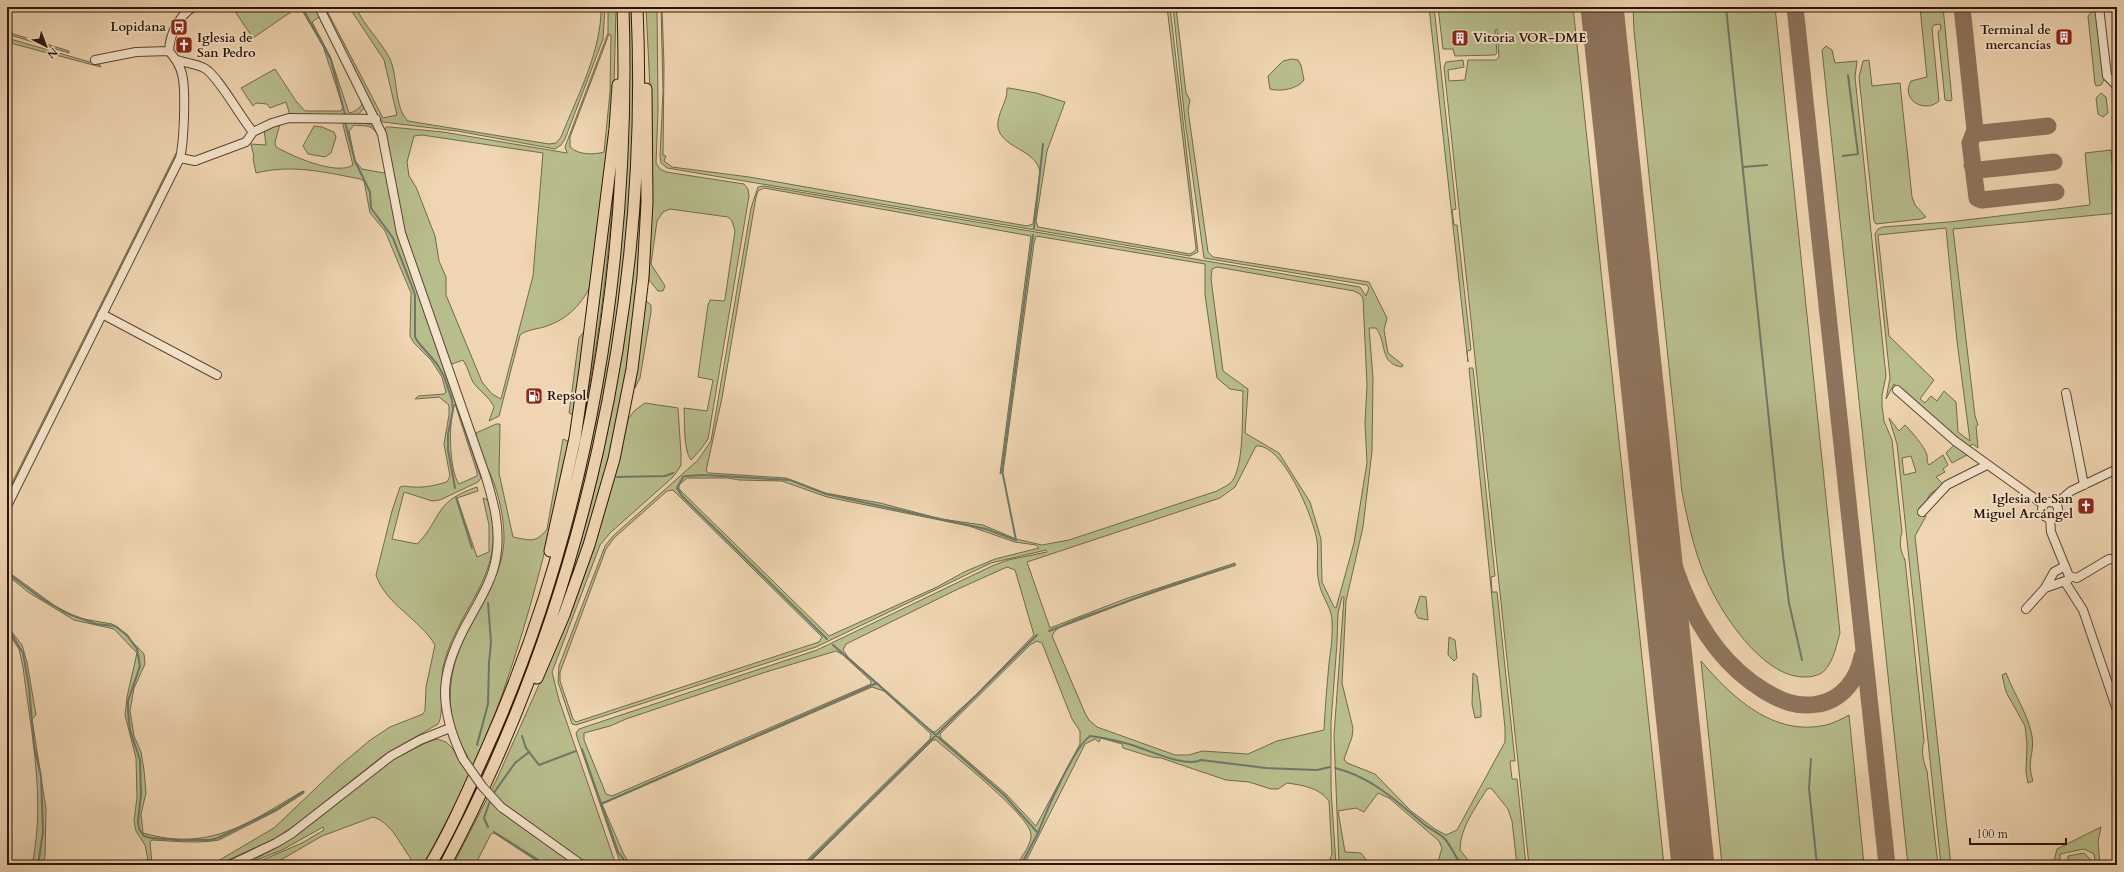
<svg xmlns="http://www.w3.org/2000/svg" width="2124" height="872" viewBox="0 0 2124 872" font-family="Cardo,serif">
<rect width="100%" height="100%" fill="#efd5b1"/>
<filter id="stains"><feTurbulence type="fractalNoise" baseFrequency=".005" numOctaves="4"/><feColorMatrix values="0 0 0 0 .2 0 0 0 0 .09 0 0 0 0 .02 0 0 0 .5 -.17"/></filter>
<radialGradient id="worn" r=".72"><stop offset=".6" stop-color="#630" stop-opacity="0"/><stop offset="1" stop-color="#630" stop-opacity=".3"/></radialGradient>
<path fill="#b8bd8c" stroke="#72694b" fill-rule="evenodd" d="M237,7H298L253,38L236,13Z
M300,7L308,9L311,7H317L363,97L364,108L357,116L290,115L286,102L270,108L267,104L256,103L253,106L241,88L275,69L296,101L305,111H341L343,107L323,46ZM319,17L359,96L362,105C358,109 355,112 349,113L330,56L312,22Z
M322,7H325L383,118L397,115L384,60L349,7H356C364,26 381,41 390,59C398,76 394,108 408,121L549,144L556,143L561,137C577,97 602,50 601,7H605L603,39L565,139L561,145L555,149L457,131L383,122L375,112Z
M608,7H616L614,86L593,281C582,304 569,319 544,327C537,329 526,330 520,335L499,416L489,421L494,407C489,396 479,391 473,382C469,375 468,367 463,360L452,364L450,363L402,223L385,130L386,127H390L443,132L567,153L565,147L608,33ZM609,34L611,35L610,92L604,152C594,155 578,155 570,147V137ZM422,135L543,153L533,276L501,399L492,394L482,382L446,295V277L439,261L435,236L416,187L409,176L407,162L414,136Z
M628,7H633C633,43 635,80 634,116C630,223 620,331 596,436C577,523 551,607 519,691L518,690L542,616L616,284L625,192L629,114Z
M646,7H657L658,110L656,163L660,169L666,172L744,184L748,189L749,196L708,439L701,449L691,460C683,450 685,422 684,408L707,411L713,380L698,377L708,305L710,300L724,301L725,299L735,231L732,221L728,217L670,209L663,212L657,221L651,264L665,286L663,291H658L649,280L651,109Z
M661,7H662L664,66L663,155L666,156L664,161L672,167L749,177L1027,226L1033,224L1040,172C1036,149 1003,149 998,128C996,114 1008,102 1007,88H1009L1036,93L1065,102L1047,151L1036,221L1038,227L1190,254L1195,251L1196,248L1167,7H1170L1198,252L1190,256L667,168L661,163L660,156L663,91Z
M1173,7H1176L1186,93L1190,100L1188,110L1208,252L1213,257L1369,282L1387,318L1384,330L1388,353L1403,365L1402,367C1379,364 1387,342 1376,328H1369L1373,378L1372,451L1363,527L1346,601L1342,683L1353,728L1352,737L1344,759L1347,763L1375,774L1411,811L1435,829L1446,835L1457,830L1505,742V728L1469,368H1473L1495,576L1491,577L1492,592H1497L1515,761H1510L1512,779H1517L1526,865H1517L1512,821L1508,809L1491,788L1487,789C1476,807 1460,828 1460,850L1472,865H1437L1442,848L1439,841L1389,798L1378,793L1364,812L1356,808L1338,811L1345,852L1361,853L1370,865H1339L1334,735L1344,597H1342L1338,613L1337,643L1331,722V789L1336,865H1328L1332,854L1329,801C1320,788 1302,785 1287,783L1278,789H1271L1249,782L1226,780L1161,758L1152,757L1123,748L1122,744L1101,738L1099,742L1095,739L1085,744L1024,865H1017C1021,857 1032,844 1031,834C1029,815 953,755 936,740H933L807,865H802L930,739L931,734L884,691L872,687L602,804L624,855L631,865H621L577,737L576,733L579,729L817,650L992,566L1008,560L1047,552L1046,550L991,563L816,647L576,725L572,724L558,682L559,666L605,546L613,536L698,460L711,441L751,208L758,187L764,186L1360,287L1366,296L1369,288L1367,285L1204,258L1185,121ZM764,188L1031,236L1000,474L1003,472L1034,243L1036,236L1205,264V295L1217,378L1230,389L1243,391C1242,413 1244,460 1234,478C1231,485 1223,487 1217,491L1069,540L1042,545L1016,539L983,525L941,519L880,503L825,493L786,478L709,473L706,471L722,398L756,197L758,191ZM1217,267L1354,291L1360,294L1363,298L1367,385L1365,423L1367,463L1354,543L1336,608L1334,607L1322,582L1321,539L1310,502L1279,453L1245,433L1248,389L1223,371L1211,279L1212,269ZM1256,446C1283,443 1314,519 1317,541C1319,557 1315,571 1320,587C1323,598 1332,609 1332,621C1333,635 1331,649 1329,663C1327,686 1325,708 1324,730L1277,741L1248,754L1202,751L1189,755H1175L1097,727L1089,720L1085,713L1052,636C1057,625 1069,623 1079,618L1235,565V563L1125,599L1050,628L1027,562L1220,498L1235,487ZM728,478L739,480L782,481L827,497L969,526L1015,542L1036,545L1039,548L995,559L964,572L937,587L829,636L679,489V485L687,478ZM673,490L822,637L819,642L576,722L573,719L560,681V672L606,549L614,538L667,491ZM1007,567L1015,570L1034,635L976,695L935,732L931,731L848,657L843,650L846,644L958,589ZM1037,641L1042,643L1072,719L1080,731V744L1036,826L1006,794L941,738L940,734L1030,645ZM836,651L843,655L871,681V684L612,796L606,794L584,740V733L610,726L626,719L766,672Z
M1429,7H1434L1456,209L1452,210L1454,225H1457L1471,350L1467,351L1468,362Z
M1438,7H1573L1664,865H1529L1444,67L1446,62L1463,60L1464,67L1448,70L1449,81L1465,80L1468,60H1496L1499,57L1497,29L1495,30L1497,53L1495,55L1455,56L1453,49H1443Z
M1633,7H1775L1840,633C1836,646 1834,660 1825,670C1821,675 1812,677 1806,677C1767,679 1729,624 1713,593C1696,561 1689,527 1682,492L1634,31Z
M1920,7H1943L1952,100L1950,101L1945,100L1938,32L1941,29L1940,24L1934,25L1932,28L1939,101C1925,114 1900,100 1911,81L1927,77Z
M2093,11L2097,14L2104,80L2101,85L2096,86L2095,84L2088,16Z
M7,32L69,51V53L7,34Z
M7,38L100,65L101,67L14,44L7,41Z
M1826,46L1832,50L1835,63L1857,61L1855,77L1886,376L1882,395V406L1884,421L1892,440L1902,532C1899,543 1900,550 1905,560L1924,741C1921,751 1923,761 1927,771L1938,865H1908L1822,50Z
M1292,59L1298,60L1301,65L1304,80C1298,89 1280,92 1270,89L1268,76L1283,61Z
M1869,60L1872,86L1900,83L1912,197L1915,205L1926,217L1921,219L1876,224L1874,221L1859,77L1863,61Z
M2101,93L2106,97L2108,113L2103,117L2098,114L2096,98Z
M342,121L369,124L377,129C386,166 390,204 400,240L481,478L478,482L440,500L432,501L404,492L392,539L417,544C427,535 432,524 439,513C447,499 462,492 477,487L478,491L457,498L477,557L489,552V525L483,498L488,500C510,575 458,604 443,667C440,681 444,716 438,724L384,755L297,824L274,839L217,865H211L274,828L337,768L369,741L390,727L423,714L425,710L426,687L435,645C420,619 386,605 376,575L392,511L400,487C405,485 408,487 413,487C425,488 436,485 447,482L450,476L444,444L449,415V405L439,397L415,399L418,396L444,394L446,392L442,377L431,360L414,343L410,336L411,293L385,231L370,213L364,181L360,179C324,172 292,164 256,173L253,158L254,157L251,144L266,145L264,130L280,124L275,142L276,147C292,156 336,176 353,165ZM354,125C359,126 365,125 370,127C383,133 383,159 385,172L384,173L362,169L355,161L349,131ZM455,404L477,472V476L459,484C449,471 448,419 455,404Z
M314,126L322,127L334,132L336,137L331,153L325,157L308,154L303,146Z
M2111,150L2117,213L1953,229L1975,416L1978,425L1976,426L1978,448L1973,444L1968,447L1894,384L1886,399L1890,378L1875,234L1878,229L1883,227L1949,222L2090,205L2085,153ZM1946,228L1957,341L1970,441L1958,432L1956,402L1944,391L1937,401L1931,396L1925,403L1920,399L1934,380L1889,336L1878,235Z
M176,153L178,154L7,500V493Z
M616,156C609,262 597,366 572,469Z
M642,165L644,166L639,272L631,353L602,491L561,615L558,614C608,470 632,317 642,165Z
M645,300L651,305V312L640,378L635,388Z
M586,329L573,415L569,413L579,338Z
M645,403L678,408L681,454V465L678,470L672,478L610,533L600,545L552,672L559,700L616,865H589L514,813L504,804L498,810L575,865H543L494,833L491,834L475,865H453L496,781L550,660L590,557L608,500L628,419L634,411Z
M1889,418L1899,431L1905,425C1911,431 1925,447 1927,455C1928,459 1926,461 1929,465L1943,455L1948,465L1943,469L1945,472L1936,477L1944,485L1930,494L1922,509L1926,516L1915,536L1951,865H1941L1897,444ZM1911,456L1916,472L1904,475L1902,458Z
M496,424H500L499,473L513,537C529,540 536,544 547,529L563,439L568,441L569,447C551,530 531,612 503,692C482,752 454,809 423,865H409L411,859C400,844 391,822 373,817L322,836L272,865H251L302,843L324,830L323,827L282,850L244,865L281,845L302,831L378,769L399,756L428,742L437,739L446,742L453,749L459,761L468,757C441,714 447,667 471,625C485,598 504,569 504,538C504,518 499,494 491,476C485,462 475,448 476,433Z
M1954,445L1967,455L1952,463L1946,453Z
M7,571L55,606L78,618L112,624L119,628L144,654L145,664L134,688L130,711L134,736L141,752L144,770L146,793L141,814L143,833C209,852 247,824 301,792L304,791V793L276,811L219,840C197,844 174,841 152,840L150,842L152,865H149L145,845L136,831L134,821L137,797L136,758L125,715L127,697L137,653L114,629L74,620L28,592L7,575Z
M1420,596L1426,597L1428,620L1418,618L1415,612Z
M7,626L22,645L27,662L36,715L32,719L46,809L45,857L43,865H32C46,799 31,732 23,667L19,649L7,631Z
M1449,637L1455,640L1457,658L1454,661L1448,655Z
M1701,661C1732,697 1773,737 1826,725C1834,723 1842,719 1849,715L1864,865H1722Z
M1473,673L1477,676L1481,708V717L1475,718L1472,704Z
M2006,673C2014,694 2028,714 2032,736C2035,753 2026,761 2033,781L2028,783L2026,772L2027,744L2025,726L2006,692L2002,675Z
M504,725L501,740L440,865H435L465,809Z
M2101,827L2098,842L2100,865H2096L2094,854L2084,849L2060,854V865H2053L2057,849Z
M2084,853L2091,860L2092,865H2087V862L2075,863V860L2068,861V856Z"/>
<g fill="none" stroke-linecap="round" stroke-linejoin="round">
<path stroke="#6e776b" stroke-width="2" d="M302,7L331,60L345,115
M1726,7L1783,555L1789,603L1802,660
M345,122L355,161L370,192L371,208L393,238L411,284L415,295V337L418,342L437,364L444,376L452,400L453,410L448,434V450L455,488
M1843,156L1858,154L1848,75
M1743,167L1767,165
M1034,228L1043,144
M617,477L665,476L673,473
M456,497L472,548
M7,573L41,598L66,613L96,624L115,626L127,635L137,649L140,666L128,701V712L130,730L140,760L141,794L138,821L139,829L144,836L151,838L178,840H210L218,838L275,810L303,792
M7,627L23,653L29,687L34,746L41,776L43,832L38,865
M1049,631L1163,588L1235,565
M827,639L682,496L677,488L683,477L686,476L703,475L790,480L826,494L986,529L1016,540L1002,470L1033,235
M833,645L1004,795L1038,833C1046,812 1074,747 1090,736C1104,738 1119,741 1132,745C1149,750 1185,768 1201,760L1266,768L1317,770L1330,767
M522,736L526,748L539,765L576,751
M477,745L488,704L489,663L491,642L488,603
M582,749L618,852L628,865
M1811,759L1809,788L1817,865
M1335,768C1372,777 1396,801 1425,825C1431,830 1440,833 1445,839C1449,843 1457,859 1461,865
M493,794L515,763L529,752
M601,804L877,683
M488,827L484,818L491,798
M494,832L546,865
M805,865L1037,635
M1021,865L1038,833"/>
<path stroke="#8e755e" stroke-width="17" d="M1795,7L1887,865
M1962,7L1975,130L1970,143L1977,198L1982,200L2056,192
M1602,13V7
M1975,130L1981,133L2048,126
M1972,165L1979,170L2054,162
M1650,463C1664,546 1687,643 1763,690C1781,701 1797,708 1818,704C1842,700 1858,679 1862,656"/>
<path stroke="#8e755e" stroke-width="43" d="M1602,7L1693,865"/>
<g stroke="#5d4534" stroke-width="10">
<path id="minor" d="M319,7L382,134L401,233L486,477C494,504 501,529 496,558C493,578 481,598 471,616C440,670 436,703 463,759
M2099,7L2107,76L2117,86
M95,60L136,52L169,51
M177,60C186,63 197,64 204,68C217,74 241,118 253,132
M180,158L195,161L246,142L253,132L272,123L289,118L376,119
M102,314L217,375
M1897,390L1955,441L2044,505
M2066,393L2084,485
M2042 510a8 8 0 1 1 16 0a8 8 0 1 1-16 0Z
M2056,504L2071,491L2117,469
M7,506L180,158C184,142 186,89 182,74C180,65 175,58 169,51C170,34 178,17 193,7
M1922,512L1947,485L1987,465
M2050,518L2051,532L2069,576L2077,578L2109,559L2117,560
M2065,582L2083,610L2117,710
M2045,588L2068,580
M2026,609L2045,588L2054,572L2065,566
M501,807L582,865
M230,865L276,843L291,834L391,756L420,740L450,728"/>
</g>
<g stroke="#2c150a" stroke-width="13">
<path id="highway" d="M550,551L575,438L585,369L615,129L618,85
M537,678L564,615L589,545L614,459L632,369L643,277L647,202L646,89
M430,865C452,828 469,788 487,748C590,517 631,259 623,7
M445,865C584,604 650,303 637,7"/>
</g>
<use href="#minor" stroke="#f5e4cc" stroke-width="8"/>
<use href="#highway" stroke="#efd5b1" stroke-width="11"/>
<g stroke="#5d4534" stroke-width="10" stroke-linecap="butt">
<path id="minor-bridge" d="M463,759L482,786L501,807"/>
</g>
<use href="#minor-bridge" stroke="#f5e4cc" stroke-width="8"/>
</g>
<defs>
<g id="bus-square" transform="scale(0.9)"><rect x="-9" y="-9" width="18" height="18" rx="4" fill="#8f2418" stroke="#f5e4cc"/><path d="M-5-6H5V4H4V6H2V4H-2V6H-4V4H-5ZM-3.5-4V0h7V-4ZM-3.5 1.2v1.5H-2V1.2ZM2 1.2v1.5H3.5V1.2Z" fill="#fff"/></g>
<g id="building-square" transform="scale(0.9)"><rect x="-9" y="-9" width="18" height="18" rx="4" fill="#8f2418" stroke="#f5e4cc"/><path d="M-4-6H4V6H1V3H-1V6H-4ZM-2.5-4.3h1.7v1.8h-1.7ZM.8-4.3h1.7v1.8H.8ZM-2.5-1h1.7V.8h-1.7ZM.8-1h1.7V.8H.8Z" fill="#fff"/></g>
<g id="church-square" transform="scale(0.9)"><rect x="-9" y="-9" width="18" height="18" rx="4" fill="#8f2418" stroke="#f5e4cc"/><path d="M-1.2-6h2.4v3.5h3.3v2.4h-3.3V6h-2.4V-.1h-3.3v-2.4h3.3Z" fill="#fff"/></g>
<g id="fuel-square" transform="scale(0.9)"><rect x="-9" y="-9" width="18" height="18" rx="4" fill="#8f2418" stroke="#f5e4cc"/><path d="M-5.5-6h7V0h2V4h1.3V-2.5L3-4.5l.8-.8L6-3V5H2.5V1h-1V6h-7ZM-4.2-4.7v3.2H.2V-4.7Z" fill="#fff"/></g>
</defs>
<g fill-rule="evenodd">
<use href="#bus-square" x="179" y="27"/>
<use href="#building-square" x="2064" y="37"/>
<use href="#building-square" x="1460" y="38"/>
<use href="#church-square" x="184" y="45"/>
<use href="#fuel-square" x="534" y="396"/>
<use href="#church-square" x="2086" y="506"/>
</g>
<g text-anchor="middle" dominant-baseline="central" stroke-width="3.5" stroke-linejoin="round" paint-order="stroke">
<g font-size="13" font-weight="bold" fill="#2c150a" stroke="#f5e4cc" text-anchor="end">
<text x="166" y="27">Lopidana</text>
<text x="2051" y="30">Terminal de<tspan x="2051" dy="15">mercancías</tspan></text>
<text x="197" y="38" text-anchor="start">Iglesia de<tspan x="197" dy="15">San Pedro</tspan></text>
<text x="1473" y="38" text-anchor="start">Vitoria VOR-DME</text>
<text x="547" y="396" text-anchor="start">Repsol</text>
<text x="2073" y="499">Iglesia de San<tspan x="2073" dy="15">Miguel Arcángel</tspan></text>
</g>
</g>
<rect width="2124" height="872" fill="none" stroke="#efd5b1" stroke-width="24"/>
<rect x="8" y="8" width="2108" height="856" fill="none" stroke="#2c150a" stroke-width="2"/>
<rect x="12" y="12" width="2100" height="848" fill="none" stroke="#2c150a"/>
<g transform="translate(46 46) rotate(138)" stroke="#f5e4cc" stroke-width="3" paint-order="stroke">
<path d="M0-3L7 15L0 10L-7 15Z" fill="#2c150a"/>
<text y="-6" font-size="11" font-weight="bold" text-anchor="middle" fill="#2c150a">N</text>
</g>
<path d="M1970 838v6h96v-6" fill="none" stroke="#2c150a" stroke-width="2"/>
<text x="1976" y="838" font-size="12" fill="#2c150a" stroke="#f5e4cc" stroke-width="3" paint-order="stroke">100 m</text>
<rect width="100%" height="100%" filter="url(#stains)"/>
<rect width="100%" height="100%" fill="url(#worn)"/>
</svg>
